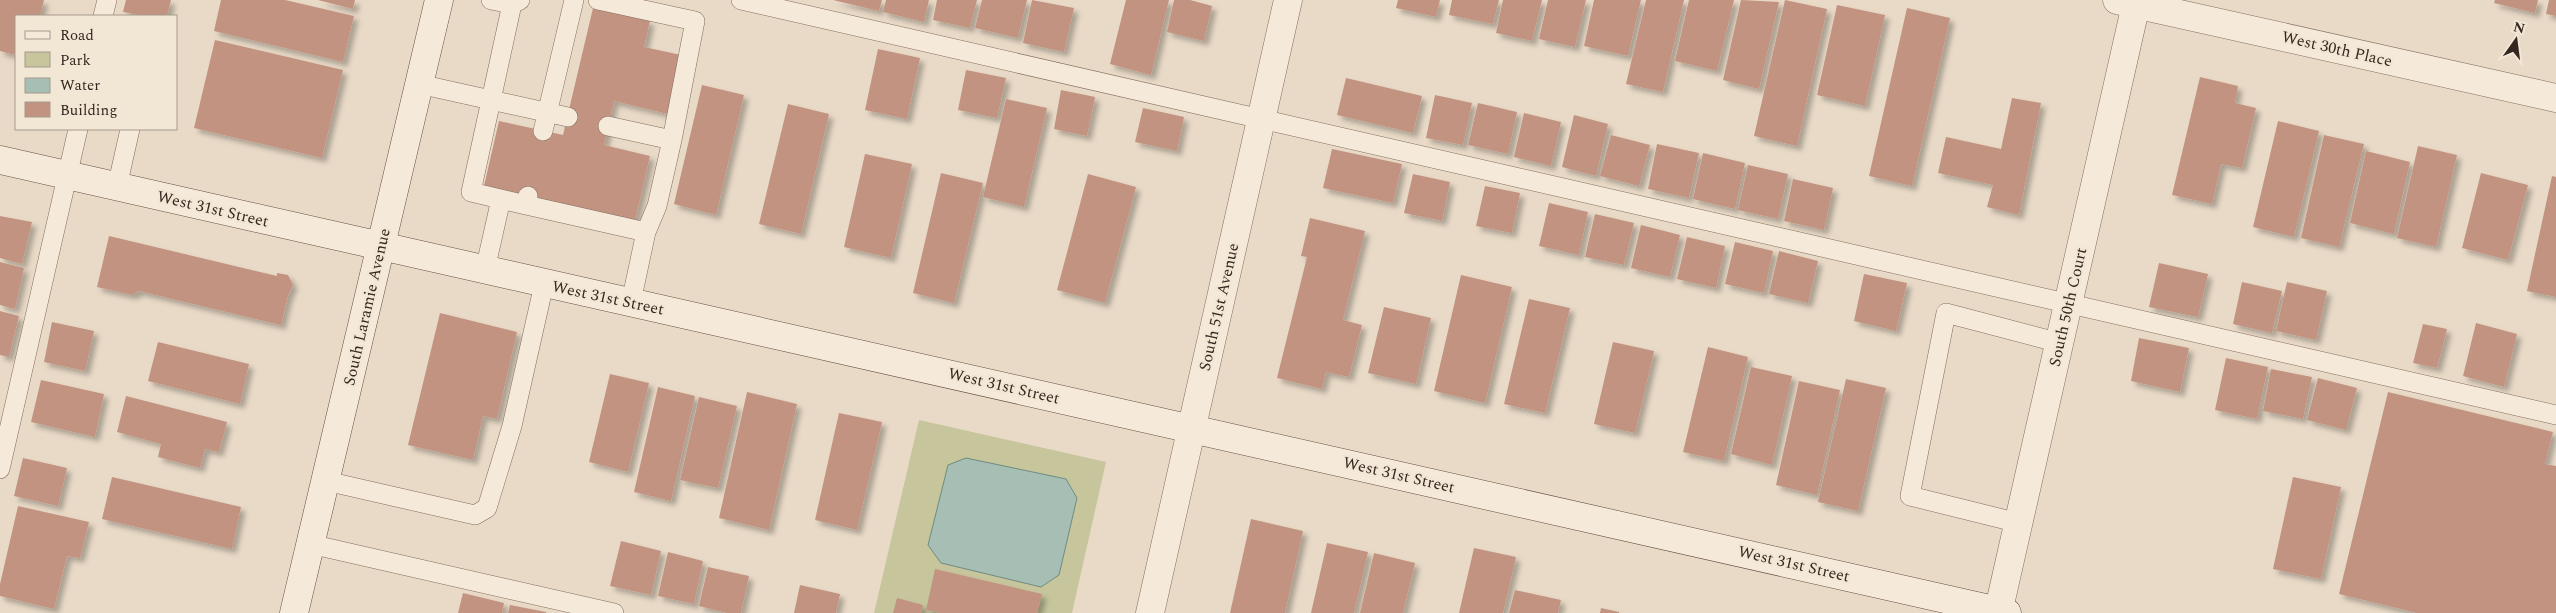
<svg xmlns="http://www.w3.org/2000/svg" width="2556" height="613" viewBox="0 0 2556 613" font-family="Spectral,serif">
<defs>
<filter id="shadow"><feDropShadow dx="4.5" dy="4.5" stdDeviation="2.5" flood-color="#0004"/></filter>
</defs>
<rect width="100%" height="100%" fill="#e9dac7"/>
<path fill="#c6c59c" d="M919,420L1106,462L1072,613H874Z"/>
<path fill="#a7beb4" stroke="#6f8b80" d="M966,458L1066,479L1077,498L1059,575L1041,587L941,563L928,545L948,465Z"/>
<path fill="#c39381" filter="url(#shadow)" d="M0,0H44L40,16H16V55L0,51Z
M126,0H171L167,16H144L123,12Z
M221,0H285L354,16L343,62L214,31Z
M318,0H355L353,9Z
M833,0H882L879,11Z
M886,0H929L924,22L883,12Z
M937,0H977L970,28L933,20Z
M982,0H1027L1018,38L975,28Z
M1032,0L1074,8L1064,52L1023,43Z
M1126,0H1169L1151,75L1110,64Z
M1174,0H1190L1212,6L1204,41L1167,32Z
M1398,0H1440L1436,17L1396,8Z
M1452,0H1499L1493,24L1449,15Z
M1503,0H1542L1532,41L1496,33Z
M1548,0H1586L1575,47L1539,39Z
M1594,0H1641L1628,56L1584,46Z
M1646,0H1684L1663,92L1626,84Z
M1689,0H1734L1717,71L1675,61Z
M1741,0L1779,2L1759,89L1723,80Z
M1785,0L1827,9L1797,146L1754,136Z
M2495,0H2538L2535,13L2494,3Z
M2549,0H2556V16L2546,14Z
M1837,5L1885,15L1865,106L1817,95Z
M593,8L650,21L644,47L681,55L668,114L614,101L604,145L650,156L635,221L484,186L499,121L563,135Z
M1907,8L1950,18L1912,186L1869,176Z
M215,40L343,70L322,158L194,128Z
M878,49L920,58L907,119L865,110Z
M966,70L1006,78L997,118L958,110Z
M2200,77L2238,86L2235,103L2256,108L2242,168L2221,164L2212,204L2172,195Z
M1346,78L1422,96L1413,133L1337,115Z
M702,85L744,95L716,215L674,204Z
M1061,90L1095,97L1087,136L1054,129Z
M1435,95L1472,103L1463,145L1426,138Z
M2012,98L2041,103L2019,215L1987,207L1993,185L1938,173L1946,137L2001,149Z
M1006,99L1047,108L1024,207L983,197Z
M1478,103L1517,112L1508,154L1468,145Z
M788,104L829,114L801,234L759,224Z
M1143,108L1184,117L1177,151L1135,142Z
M1524,113L1561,122L1551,166L1514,157Z
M1574,115L1608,124L1596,176L1562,167Z
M2278,121L2319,131L2294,237L2253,227Z
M1611,135L1650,145L1639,186L1600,176Z
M2324,135L2364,144L2339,247L2301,238Z
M1657,144L1699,153L1689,198L1648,189Z
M2418,146L2457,155L2436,247L2397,238Z
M1332,149L1402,164L1393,203L1323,188Z
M2366,151L2410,162L2394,234L2350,223Z
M1703,153L1745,163L1735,209L1693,199Z
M865,154L912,164L891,258L844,247Z
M1748,165L1788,174L1778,219L1738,210Z
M941,173L983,183L954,303L913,293Z
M2481,173L2528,185L2508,260L2462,248Z
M1088,174L1136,187L1105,303L1057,290Z
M1413,174L1450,182L1442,221L1404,213Z
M2552,176L2556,177V297L2527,291Z
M1793,179L1833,188L1824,230L1784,221Z
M1485,186L1520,193L1512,233L1476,226Z
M1549,203L1588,212L1579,255L1539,246Z
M1595,214L1634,223L1624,265L1585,257Z
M0,216L32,222L22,264L0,258Z
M1310,218L1365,231L1343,320L1362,325L1349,377L1326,372L1322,389L1277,378L1307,257L1301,256Z
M1641,225L1680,235L1670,277L1631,268Z
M109,236L277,276V273L288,275L293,285L288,296L281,325L139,291L132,295L97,287Z
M1687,237L1725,246L1716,288L1677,279Z
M1735,242L1773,251L1764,293L1725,284Z
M1779,251L1818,261L1808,303L1769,294Z
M0,262L24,268L15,309L0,305Z
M2159,263L2208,274L2198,317L2149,307Z
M1864,274L1907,283L1896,331L1854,321Z
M1461,275L1512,287L1485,403L1434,391Z
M2242,282L2282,291L2272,333L2233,324Z
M2287,282L2327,291L2316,340L2276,331Z
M1529,299L1570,308L1545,413L1504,404Z
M1384,307L1431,318L1416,384L1368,373Z
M0,311L19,316L9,357L0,355Z
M440,313L517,332L497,419L483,416L473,460L408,445Z
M52,322L94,331L85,371L44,362Z
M2476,323L2517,334L2504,387L2463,376Z
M2423,324L2447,329L2437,368L2413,363Z
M2139,338L2189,348L2180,392L2131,381Z
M158,342L249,364L240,404L148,381Z
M1613,342L1654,351L1635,433L1594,424Z
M1708,347L1748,357L1724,461L1683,452Z
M2226,358L2268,367L2257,419L2215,410Z
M1751,367L1792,376L1772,465L1731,454Z
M2271,369L2312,377L2303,419L2263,411Z
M610,374L649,383L628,472L589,462Z
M2318,378L2357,388L2346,430L2307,420Z
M1846,379L1886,388L1858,511L1818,502Z
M41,380L104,394L95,437L31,422Z
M1799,381L1840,390L1817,495L1776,485Z
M658,387L695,396L671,501L634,492Z
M747,392L797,404L769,530L719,518Z
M2388,392L2553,432L2545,464L2556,466V613H2417L2339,594Z
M126,396L227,422L219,452L205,449L200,468L158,457L161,444L117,432Z
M699,397L737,406L718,488L680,480Z
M839,413L882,422L857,530L815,520Z
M23,458L67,468L58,506L14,496Z
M112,477L241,507L232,549L102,519Z
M2293,477L2341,487L2321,579L2273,569Z
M18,506L89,522L80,558L67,556L54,609L0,596V584Z
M1251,519L1303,531L1285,613H1230Z
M621,541L661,551L651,595L610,586Z
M1327,543L1368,552L1354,613H1311Z
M1474,548L1516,557L1503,613H1459Z
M668,552L703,561L694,604L658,596Z
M1374,553L1415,563L1403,613H1360Z
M708,567L749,576L741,613H727L699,606Z
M935,569L1042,594L1037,613H941L926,610Z
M800,585L840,594L836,613H794Z
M1515,590L1561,600L1558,613H1509Z
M463,593L504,603L502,613H458Z
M897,598L923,605L921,613H893Z
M510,605L546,612V613H508Z
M1601,608L1619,612V613H1600Z"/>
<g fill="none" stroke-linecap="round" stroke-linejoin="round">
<g stroke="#836d5e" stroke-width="20">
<path id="lane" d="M491,0L512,4L520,0
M598,0L695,21L672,140
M741,0L2556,415
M512,4L471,192L526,205
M103,16L107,0
M419,84L568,117
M608,126L672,140L657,206L646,232L631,302
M543,131L574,0
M117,187L130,129
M528,196L526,205L646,232
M485,270L501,199
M0,469L78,129
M326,481L475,515L487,508L512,426L544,284
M2019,523L1910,496L1946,313L2060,343
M310,544L614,613"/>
</g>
<g stroke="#836d5e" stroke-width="29">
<path id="street" d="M2117,0L2556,98
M1150,613L1288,0
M1998,613L2137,0"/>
</g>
<g stroke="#654e41" stroke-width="29">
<path id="secondary" d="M0,160L2007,613
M294,613L439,0"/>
</g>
<use href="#lane" stroke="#f5e9d9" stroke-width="19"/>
<use href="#street" stroke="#f5e9d9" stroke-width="28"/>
<use href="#secondary" stroke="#f5e9d9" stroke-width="28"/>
</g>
<g text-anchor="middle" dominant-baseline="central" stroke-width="4.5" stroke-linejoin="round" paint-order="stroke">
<g font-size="16" fill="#352720" stroke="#f2e6d5">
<text transform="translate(2337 49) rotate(13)">West 30th Place</text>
<text transform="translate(213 209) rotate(13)">West 31st Street</text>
<text transform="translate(608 298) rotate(12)">West 31st Street</text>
<text transform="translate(367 307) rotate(-77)">South Laramie Avenue</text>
<text transform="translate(1219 307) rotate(-77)">South 51st Avenue</text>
<text transform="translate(2068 307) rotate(-77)">South 50th Court</text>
<text transform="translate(1004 386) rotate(13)">West 31st Street</text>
<text transform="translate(1399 475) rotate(13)">West 31st Street</text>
<text transform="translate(1794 564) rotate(13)">West 31st Street</text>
</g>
</g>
<rect x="15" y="15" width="162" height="115" fill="#f2e6d5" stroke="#a69a8d"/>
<rect x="25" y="31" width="25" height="8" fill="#f5e9d9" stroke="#a69a8d"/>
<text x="60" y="40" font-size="15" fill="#352720">Road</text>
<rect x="25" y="52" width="25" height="15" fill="#c6c59c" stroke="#a69a8d"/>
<text x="60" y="65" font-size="15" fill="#352720">Park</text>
<rect x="25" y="78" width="25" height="15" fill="#a7beb4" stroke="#a69a8d"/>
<text x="60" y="90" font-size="15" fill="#352720">Water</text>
<rect x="25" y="102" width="25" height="15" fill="#c39381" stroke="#a69a8d"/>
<text x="60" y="115" font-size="15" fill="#352720">Building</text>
<g transform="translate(2516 40) rotate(14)" stroke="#f2e6d5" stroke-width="4" paint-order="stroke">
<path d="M0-4L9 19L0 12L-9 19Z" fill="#352720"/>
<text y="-8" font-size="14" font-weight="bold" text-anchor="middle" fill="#352720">N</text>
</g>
</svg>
